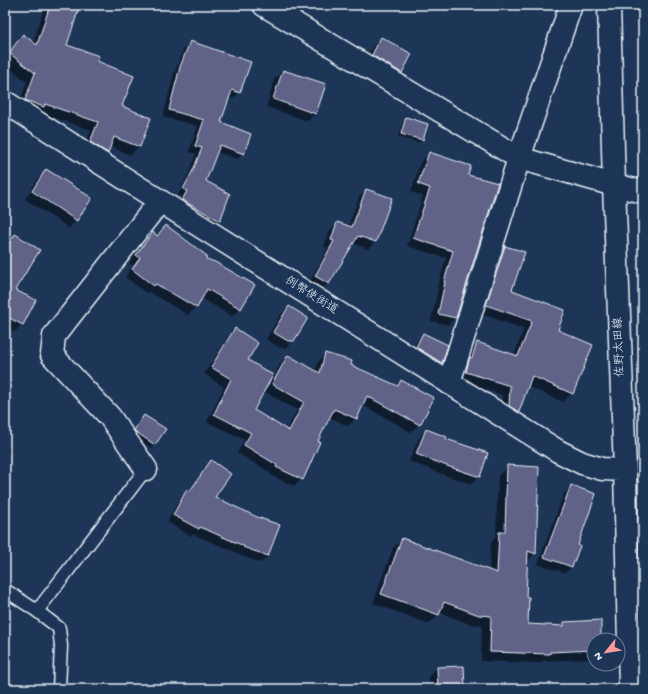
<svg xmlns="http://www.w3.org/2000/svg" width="648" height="694" viewBox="0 0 648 694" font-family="'Gochi Hand','Klee One',sans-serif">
<rect width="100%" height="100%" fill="#1d3557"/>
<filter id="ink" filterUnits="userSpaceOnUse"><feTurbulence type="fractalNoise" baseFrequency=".025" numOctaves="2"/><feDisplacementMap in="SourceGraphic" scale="8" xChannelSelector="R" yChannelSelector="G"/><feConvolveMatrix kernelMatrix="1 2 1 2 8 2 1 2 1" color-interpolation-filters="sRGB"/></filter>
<g filter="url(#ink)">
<path fill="#0007" fill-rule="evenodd" d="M45,5H79L66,46L96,62L121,107L150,119L139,147L130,155L110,146L107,152L99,161L83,150L91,130L37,112L17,108L27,82L5,64V57L15,44L23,36L33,43Z
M627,5H643V14L625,10Z
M381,39L410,54L401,72L393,80L365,63L373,46Z
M191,42L250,62L239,93L233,99L228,97L220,123L243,153L237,159L216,152L205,181L228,194L219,221L213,227L177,207L182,197L178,195L187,177L196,154L189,152L198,126L163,117L174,74L184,48Z
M283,71L315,113L308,121L266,107L275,78Z
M406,118L427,124L422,140L419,143L398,137L403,122Z
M429,154L467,176L455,317L448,325L431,321L438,289H437L446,258L407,246L423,196L411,192L421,161Z
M46,170L77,220L69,228L25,199L39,177Z
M366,190L391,199L375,242L368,249L352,243L328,283L321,290L309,283L328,248L324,247L330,230L337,224L348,227L359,197Z
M166,226L205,259L253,286L240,309L232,316L201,298L196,307L188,315L148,291L146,293L125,277L133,266L129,263L146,241L153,234L156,236Z
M15,235L13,290L22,324L15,332L5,327V246L7,243Z
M505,247L511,290L556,330L572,393L563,402L527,386L518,411L510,420L501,414L502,395L458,380L469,352L477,343L514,355L524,329L478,313L496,256Z
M289,307L294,340L286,348H280L266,339L281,314Z
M235,330L246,361L274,376L280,364L288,356L315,371L318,362L325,354L396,386L401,381L433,398L419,424L411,432L362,405L356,418L348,426L329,417L317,441L302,479L294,486L270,475L271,473L237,453L245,440L207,422L224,387L204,374L228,337ZM272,376L273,377L265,392L297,410L286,430L252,410Z
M423,334L446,346L441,363L434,370L409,355L416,342Z
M144,416L164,430L154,445L151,448L131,434L141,419Z
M426,430L445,439L486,453L479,477L471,484L439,473L409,461L419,438Z
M5,444L13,449L5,459Z
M212,462L214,498L257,518L279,526L268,556L261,563L237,554V553L193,534L191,536L167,522L180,498L187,491L189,492L205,469Z
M508,466L535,553L527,562L525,598L527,625L560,627L565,623L600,640H594V657L592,659L542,661L540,663L481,661L482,625L469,624L439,612L438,615L429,624L373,603L393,548L402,539L489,571L491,542L496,536L498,476Z
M571,486L577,546L571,567L565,573L538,564L564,493Z
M643,539V567H635L634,548Z
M463,667L464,689H430L429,676L437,668Z"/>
<path fill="#606287" stroke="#e8f1f8" d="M50,5H80L67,45L99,56L97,61L134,76L122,106L151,118L140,147L114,137L108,153L90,142L98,122L45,104L44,107L25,100L35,73L9,53L23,34L37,45Z
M381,37L412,54L402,73L372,55Z
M190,41L251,62L240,93L232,90L221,122L251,134L244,154L220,145L206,181L230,194L220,221L182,200L187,191L183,189L193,170L202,148L195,146L204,120L169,110L180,67Z
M283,70L326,84L316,114L273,99Z
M406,117L428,124L423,140L401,134Z
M429,152L471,166L468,175L498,183L456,318L438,314L445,282H444L453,251L413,238L430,188L418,184Z
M46,169L92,198L77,221L32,191Z
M366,189L392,198L376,242L358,236L329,284L315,276L334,241L331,240L337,222L352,227Z
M166,225L207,256L206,259L215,262L255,285L241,309L207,289L197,308L156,284L154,286L132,269L140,258L136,255L153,232L157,236Z
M15,234L40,250L15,290L36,300L23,325L5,316V249Z
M505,246L525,252L512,290L565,310L558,330L593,345L573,394L532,376L519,412L509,406L510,386L466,372L470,357L472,358L477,342L518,356L532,321L486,305Z
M289,306L308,318L294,341H288L273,332Z
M235,328L258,343L248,360L273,375L254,410L289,431L304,402L272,384L288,355L320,373L325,353L352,361L351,365L398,386L401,380L434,398L420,425L367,396L357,419L334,409L318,441L320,442L303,480L276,467L277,465L244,445L251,433L214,414L231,379L211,367Z
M423,333L448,345L442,363L416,347Z
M144,415L166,429L155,445L136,432L134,430Z
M426,429L447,437L446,439L488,453L480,477L447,466L416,454Z
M211,460L231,474L215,497L257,517L280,525L268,556L243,547L244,546L200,527L199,529L173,515L187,489L190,491Z
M507,465L539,467L536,554L528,551L526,597H529L528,624L564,626V622L601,620V640H594V650L550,652V654L490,652L491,616L479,615L444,602L439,615L381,594L402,538L497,573L499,532H505Z
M571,485L596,494L578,545L580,546L572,567L544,557Z
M464,666L465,689H438L437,667Z"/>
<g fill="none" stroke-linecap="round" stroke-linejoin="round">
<g stroke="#e8f1f8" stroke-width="15">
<path id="lane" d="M5,590L37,611L59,628L61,646L59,689
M37,611L146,469"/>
</g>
<g stroke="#e8f1f8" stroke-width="25">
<path id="street" d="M264,5L519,158L614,185L643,192
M449,383L519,158L571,5
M146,469L110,417L52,355L54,336L160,201"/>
</g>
<g stroke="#e8f1f8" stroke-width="25">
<path id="secondary" d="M609,5L614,185L625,470L630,689
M5,102L160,201L558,451L582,463L602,469L625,470"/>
</g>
<use href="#lane" stroke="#1d3557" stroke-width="12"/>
<use href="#street" stroke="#1d3557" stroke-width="22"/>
<use href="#secondary" stroke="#1d3557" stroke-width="22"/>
</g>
</g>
<g text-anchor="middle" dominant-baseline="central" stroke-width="3" stroke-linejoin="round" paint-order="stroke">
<g font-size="12" fill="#e8f1f8" stroke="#1d3557">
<text transform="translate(311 296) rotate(32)">例幣使街道</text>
<text transform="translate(620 347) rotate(-92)">佐野太田線</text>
</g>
</g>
<rect width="648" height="694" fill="none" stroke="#1d3557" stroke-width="20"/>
<rect x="10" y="10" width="628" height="674" fill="none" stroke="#e8f1f8" stroke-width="1.5" filter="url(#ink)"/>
<g transform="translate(606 652) rotate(240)"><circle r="19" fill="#1d3557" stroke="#6e8097"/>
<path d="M0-3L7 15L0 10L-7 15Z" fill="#ff9aa2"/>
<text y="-6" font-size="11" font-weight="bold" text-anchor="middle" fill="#e8f1f8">N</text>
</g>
</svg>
